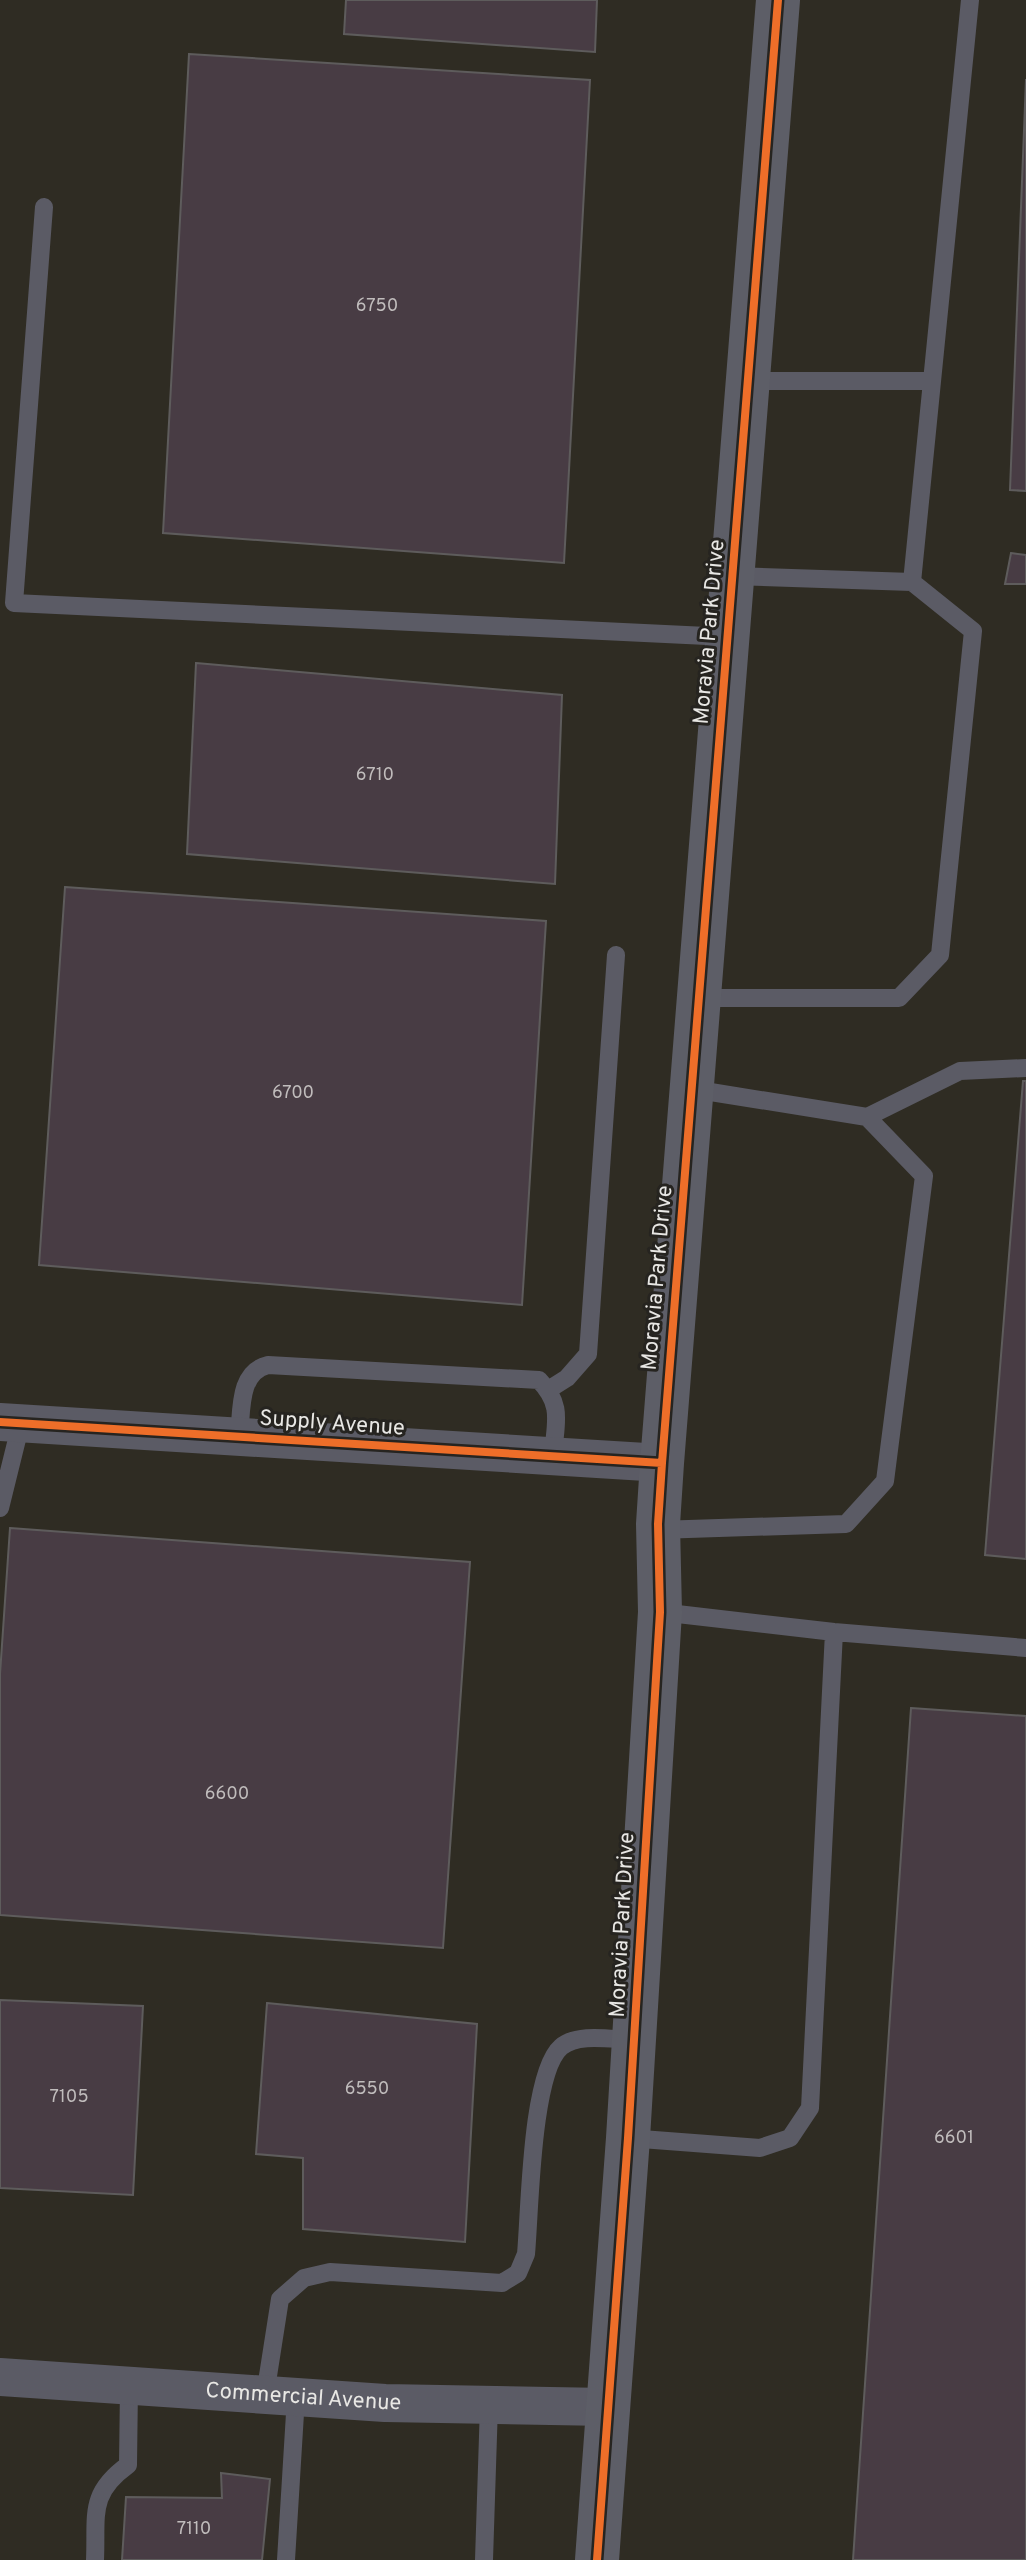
<svg xmlns="http://www.w3.org/2000/svg" width="1026" height="2560" viewBox="0 0 1026 2560" font-family="Overpass,sans-serif">
<rect width="100%" height="100%" fill="#252321"/>
<path fill="#2f2c23" d="M0,0H1026V2560H0Z"/>
<path fill="#483c44" stroke="#5e5c5c" stroke-width="2" d="M346,0H597L595,52L344,34Z
M189,54L590,80L564,563L163,533Z
M1026,79V491L1010,490Z
M1011,553L1026,555V584H1005Z
M196,663L562,695L555,884L187,854Z
M65,887L546,921L522,1305L39,1265Z
M1023,1081H1026V1559L985,1555Z
M10,1528L470,1562L443,1948L0,1915V1674Z
M911,1708L1026,1716V2560H853Z
M0,2000L143,2006L133,2195L0,2188Z
M267,2003L477,2024L465,2242L303,2229V2158L256,2154Z
M221,2473L270,2479L262,2560H122L126,2497L222,2498Z"/>
<g fill="none" stroke-linecap="round" stroke-linejoin="round">
<path stroke="#5b5b65" stroke-width="18" d="M44,207L14,603L728,637
M748,381H932
M912,582L970,0
M699,998H899L940,955L973,631L912,582L732,576
M867,1117L960,1071L1026,1068
M548,1390L567,1378L588,1354L616,955
M239,1436C242,1411 238,1372 268,1365L539,1380C564,1406 555,1423 553,1456
M0,1508L21,1423
M658,1530L846,1524L885,1481L924,1176L867,1117L692,1089
M660,1612L834,1632L1026,1648
M628,2138L760,2148L790,2138L810,2108L834,1632
M265,2395L280,2299L304,2278L330,2272L502,2283L518,2273L526,2254C530,2211 531,2073 561,2047C578,2032 614,2040 634,2040
M95,2560C97,2515 88,2494 128,2465L129,2386
M286,2560L296,2397
M484,2560L489,2405"/>
<g stroke="#5b5b65" stroke-width="38">
<path d="M0,1422L662,1463"/>
<path id="s1" d="M0,2377L385,2403L607,2407"/>
</g>
<path stroke="#5d5e67" stroke-width="44" d="M597,2560L628,2138L660,1612L658,1524L662,1463L778,0"/>
<g stroke="#262420" stroke-width="13">
<path id="cycleway" d="M0,1422L662,1463
M597,2560L628,2138L660,1612L658,1524L662,1463L778,0"/>
</g>
<use href="#cycleway" stroke="#ee6e29" stroke-width="8"/>
</g>
<g text-anchor="middle" dominant-baseline="central" stroke-width="6" stroke-linejoin="round" paint-order="stroke">
<g font-size="18" fill="#c0bcbc">
<text x="377" y="306">6750</text>
<text x="375" y="775">6710</text>
<text x="293" y="1093">6700</text>
<text x="227" y="1794">6600</text>
<text x="367" y="2089">6550</text>
<text x="69" y="2097">7105</text>
<text x="954" y="2138">6601</text>
<text x="194" y="2529">7110</text>
</g>
<g font-size="22" fill="#e8e7e4" stroke="#262420">
<text transform="translate(710 632) rotate(-85)">Moravia Park Drive</text>
<text transform="translate(658 1278) rotate(-85)">Moravia Park Drive</text>
<text transform="translate(332 1424) rotate(4)">Supply Avenue</text>
<text transform="translate(623 1925) rotate(-87)">Moravia Park Drive</text>
<text stroke="none"><textPath href="#s1" startOffset="304">Commercial Avenue</textPath></text>
</g>
</g>
</svg>
